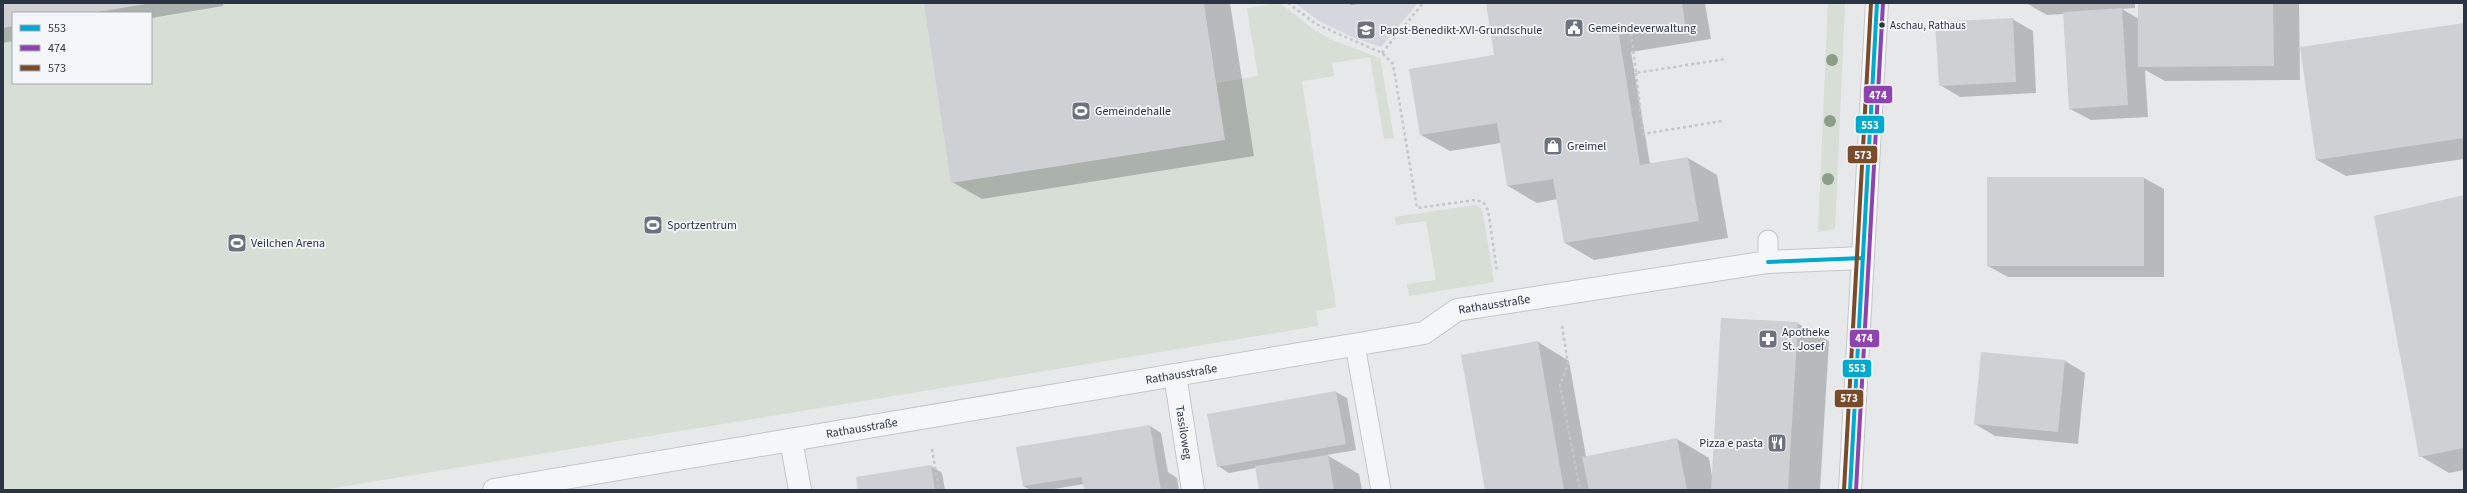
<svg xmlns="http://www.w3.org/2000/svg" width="2467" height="493" viewBox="0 0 2467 493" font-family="'Source Sans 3',sans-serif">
<rect width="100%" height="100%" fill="#e6e8ea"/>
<path fill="#d4d7dd" d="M1295,3H1418L1381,47L1354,38L1319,21Z"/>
<path fill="#d6ded6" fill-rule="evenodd" d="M3,3H1204L1217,83L1258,76L1247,8L1280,3L1313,29L1332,40L1380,58L1394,138L1384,139L1370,57L1332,63L1334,76L1302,81L1336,307L1316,311L1318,326L322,490H3ZM13,13H151V83H13Z
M1828,3H1845L1835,229L1818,232Z
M1474,205L1480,207L1483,213L1494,282L1409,296L1407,284L1436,280L1426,221L1396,225L1395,217Z"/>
<path fill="#0003" d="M3,3H223V6L151,18V13H13V41L3,43Z
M925,3H1230L1254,156L982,199L952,182Z
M1349,3H1363L1351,5Z
M1487,3H1705L1711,39L1631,52L1650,164L1688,158L1717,175L1728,238L1594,260L1565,243L1558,199L1537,203L1508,186L1501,143L1450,151L1421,135L1495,56Z
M2026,3H2135V8L2122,9L2139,19V3H2299L2300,80L2165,81L2145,70L2148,117L2091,120L2070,109L2064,14L2047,15Z
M2012,19L2033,31L2036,93L1960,97L1940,85Z
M2464,24V159L2346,176L2317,160Z
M2144,178L2164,189V277H2008L1988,266Z
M2464,196V470L2449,473L2420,456Z
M1797,323L1829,341L1820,490H1485L1538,342L1569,361L1586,457L1677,439L1709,458L1712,476Z
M2065,361L2085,373L2078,444L1995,436L1975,424Z
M1336,392L1347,398L1356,450L1327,455L1359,474L1362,490H1260L1256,468L1229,473L1218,466Z
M1150,426L1161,433L1168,472L1177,478L1179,490H1085L1084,484L1048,490H1031L1023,486Z
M931,466L942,473L945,490H859Z"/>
<path fill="#ced0d3" d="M3,3H146V4L92,13H13V26L3,28Z
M924,3H1204L1225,140L951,183Z
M1486,3H1682L1685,24L1619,35L1640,165L1688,157L1699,221L1564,243L1553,179L1507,186L1497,123L1420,135L1409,69L1494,55Z
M2138,3H2273L2274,66L2138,67Z
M2122,8L2128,105L2069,109L2063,12Z
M2013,18L2016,82L1939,86L1935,22Z
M2464,23V138L2316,160L2300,47Z
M1987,177H2144V266H1987Z
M2464,195V448L2419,457L2374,216Z
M1721,318L1798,322L1788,490H1711Z
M1538,341L1564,490H1485L1461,355Z
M1981,352L2065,360L2058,432L1974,424Z
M1336,391L1346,444L1217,467L1207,414Z
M1150,425L1161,490H1084L1082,477L1023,486L1016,447Z
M1677,438L1687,490H1589L1582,457Z
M1328,455L1334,490H1259L1255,466Z
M931,465L935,490H858L856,477Z"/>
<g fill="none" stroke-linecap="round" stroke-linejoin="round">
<g stroke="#c4c6c8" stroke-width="21">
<path id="lane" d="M1768,262V240
M1355,345L1381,490"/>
</g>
<g stroke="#c4c6c8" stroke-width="24">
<g id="street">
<path id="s1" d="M1175,375L1193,490"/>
<path d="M791,440L800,490"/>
<path id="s2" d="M494,490L1424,333L1457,310L1768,262L1863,258"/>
</g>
</g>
<g stroke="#c4c6c8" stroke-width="24">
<path id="secondary" d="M1850,490L1877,3"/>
</g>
<path stroke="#c5c6ca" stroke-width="2.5" stroke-dasharray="3 3" stroke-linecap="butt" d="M1288,3L1316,24L1382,53L1393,64L1417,208L1475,200L1483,202L1488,210L1497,271
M1631,33L1636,73L1725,59
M1382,53L1423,3
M1636,73L1643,134L1722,121
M1562,326L1568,364L1560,385L1580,490
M932,449L939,490"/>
<use href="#lane" stroke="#f5f6f7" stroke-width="19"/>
<use href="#street" stroke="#f5f6f7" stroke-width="22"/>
<use href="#secondary" stroke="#f8f8f8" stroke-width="22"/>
<g stroke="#f4f6f9" stroke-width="7">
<path id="bus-1" d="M1768,262L1863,258
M1850,490L1877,3"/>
</g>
<g stroke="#f4f6f9" stroke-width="7">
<path id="bus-2" d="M1856,490L1883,3"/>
</g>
<g stroke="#f4f6f9" stroke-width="7">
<path id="bus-3" d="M1844,490L1871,3"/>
</g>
<use href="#bus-1" stroke="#00a9ce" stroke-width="4"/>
<use href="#bus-2" stroke="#8e44ad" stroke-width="4"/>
<use href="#bus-3" stroke="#7a4b2a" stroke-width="4"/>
</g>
<g fill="#8a9e88">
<circle cx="1832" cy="60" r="6"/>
<circle cx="1830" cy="121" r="6"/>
<circle cx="1828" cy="179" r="6"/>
</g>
<defs>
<g id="civic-square" transform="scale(1)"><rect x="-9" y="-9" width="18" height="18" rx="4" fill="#6c737f" stroke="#f4f6f9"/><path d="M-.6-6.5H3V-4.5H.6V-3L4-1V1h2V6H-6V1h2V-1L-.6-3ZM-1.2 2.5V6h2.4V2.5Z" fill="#fff"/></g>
<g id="school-square" transform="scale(1)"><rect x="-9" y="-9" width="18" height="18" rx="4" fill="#6c737f" stroke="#f4f6f9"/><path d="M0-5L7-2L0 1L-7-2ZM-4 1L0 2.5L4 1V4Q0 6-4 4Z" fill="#fff"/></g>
<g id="stadium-square" transform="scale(1)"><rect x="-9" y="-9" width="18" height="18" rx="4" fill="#6c737f" stroke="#f4f6f9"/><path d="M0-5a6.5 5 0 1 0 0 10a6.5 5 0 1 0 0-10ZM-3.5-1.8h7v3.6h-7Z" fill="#fff"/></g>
<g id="shop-square" transform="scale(1)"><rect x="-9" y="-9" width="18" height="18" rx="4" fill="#6c737f" stroke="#f4f6f9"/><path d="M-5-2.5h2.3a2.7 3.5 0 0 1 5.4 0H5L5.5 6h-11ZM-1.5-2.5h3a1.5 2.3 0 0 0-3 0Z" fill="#fff"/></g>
<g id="pharmacy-square" transform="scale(1)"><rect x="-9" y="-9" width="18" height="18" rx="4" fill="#6c737f" stroke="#f4f6f9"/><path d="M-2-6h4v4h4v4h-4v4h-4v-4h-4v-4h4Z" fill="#fff"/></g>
<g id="restaurant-square" transform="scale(1)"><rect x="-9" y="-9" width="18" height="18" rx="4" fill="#6c737f" stroke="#f4f6f9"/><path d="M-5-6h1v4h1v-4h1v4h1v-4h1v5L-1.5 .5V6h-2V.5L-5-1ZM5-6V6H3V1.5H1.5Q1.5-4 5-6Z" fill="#fff"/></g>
</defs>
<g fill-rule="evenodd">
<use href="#civic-square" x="1574" y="28"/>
<use href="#school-square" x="1366" y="30"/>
<use href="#stadium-square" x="1081" y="111"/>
<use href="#shop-square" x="1553" y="146"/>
<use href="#stadium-square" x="653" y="225"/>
<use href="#stadium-square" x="237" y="243"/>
<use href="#pharmacy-square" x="1768" y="339"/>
<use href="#restaurant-square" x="1777" y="443"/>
</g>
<circle fill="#2b3445" stroke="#f4f6f9" stroke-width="1.5" cx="1882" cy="25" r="3.5"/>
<g text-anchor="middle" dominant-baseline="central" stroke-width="3.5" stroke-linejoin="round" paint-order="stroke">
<g font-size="11" fill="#2b3445" stroke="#f4f6f9" text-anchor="start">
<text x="1890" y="25">Aschau, Rathaus</text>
</g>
<g font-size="12" fill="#2b3445" stroke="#f4f6f9" text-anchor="start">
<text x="1588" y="28">Gemeindeverwaltung</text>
<text x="1380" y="30">Papst-Benedikt-XVI-Grundschule</text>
<text x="1095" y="111">Gemeindehalle</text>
<text x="1567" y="146">Greimel</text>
<text x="667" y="225">Sportzentrum</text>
<text x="251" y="243">Veilchen Arena</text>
<text x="1782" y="332">Apotheke<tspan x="1782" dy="14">St. Josef</tspan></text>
<text x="1763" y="443" text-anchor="end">Pizza e pasta</text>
</g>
<g font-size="12" fill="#2b3445" stroke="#f4f6f9">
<text stroke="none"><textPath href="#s2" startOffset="1021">Rathausstraße</textPath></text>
<text stroke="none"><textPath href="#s2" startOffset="697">Rathausstraße</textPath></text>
<text stroke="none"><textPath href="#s2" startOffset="373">Rathausstraße</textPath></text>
<text stroke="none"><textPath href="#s1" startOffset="58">Tassiloweg</textPath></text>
</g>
</g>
<g stroke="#f4f6f9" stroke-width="1.5">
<rect x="1863" y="85" width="30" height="19" rx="4" fill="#8e44ad"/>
<rect x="1855" y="115" width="30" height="19" rx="4" fill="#00a9ce"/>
<rect x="1847" y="145" width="31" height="19" rx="4" fill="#7a4b2a"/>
<rect x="1849" y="329" width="31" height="19" rx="4" fill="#8e44ad"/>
<rect x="1842" y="359" width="30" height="19" rx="4" fill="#00a9ce"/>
<rect x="1834" y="389" width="30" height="19" rx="4" fill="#7a4b2a"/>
</g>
<g font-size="11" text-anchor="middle" font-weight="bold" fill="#fff">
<text x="1878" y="99">474</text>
<text x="1870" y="129">553</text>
<text x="1863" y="159">573</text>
<text x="1864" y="342">474</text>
<text x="1857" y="372">553</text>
<text x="1849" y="402">573</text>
</g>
<rect width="2467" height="493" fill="none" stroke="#2b3445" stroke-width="8"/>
<rect x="12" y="12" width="140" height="72" fill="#f4f6f9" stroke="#a4a8b1"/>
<rect x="20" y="25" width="20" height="6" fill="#00a9ce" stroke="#a4a8b1"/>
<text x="48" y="32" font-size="12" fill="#2b3445">553</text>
<rect x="20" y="45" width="20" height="6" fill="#8e44ad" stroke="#a4a8b1"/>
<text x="48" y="52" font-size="12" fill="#2b3445">474</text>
<rect x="20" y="65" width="20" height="6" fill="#7a4b2a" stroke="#a4a8b1"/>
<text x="48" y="72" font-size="12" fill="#2b3445">573</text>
</svg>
